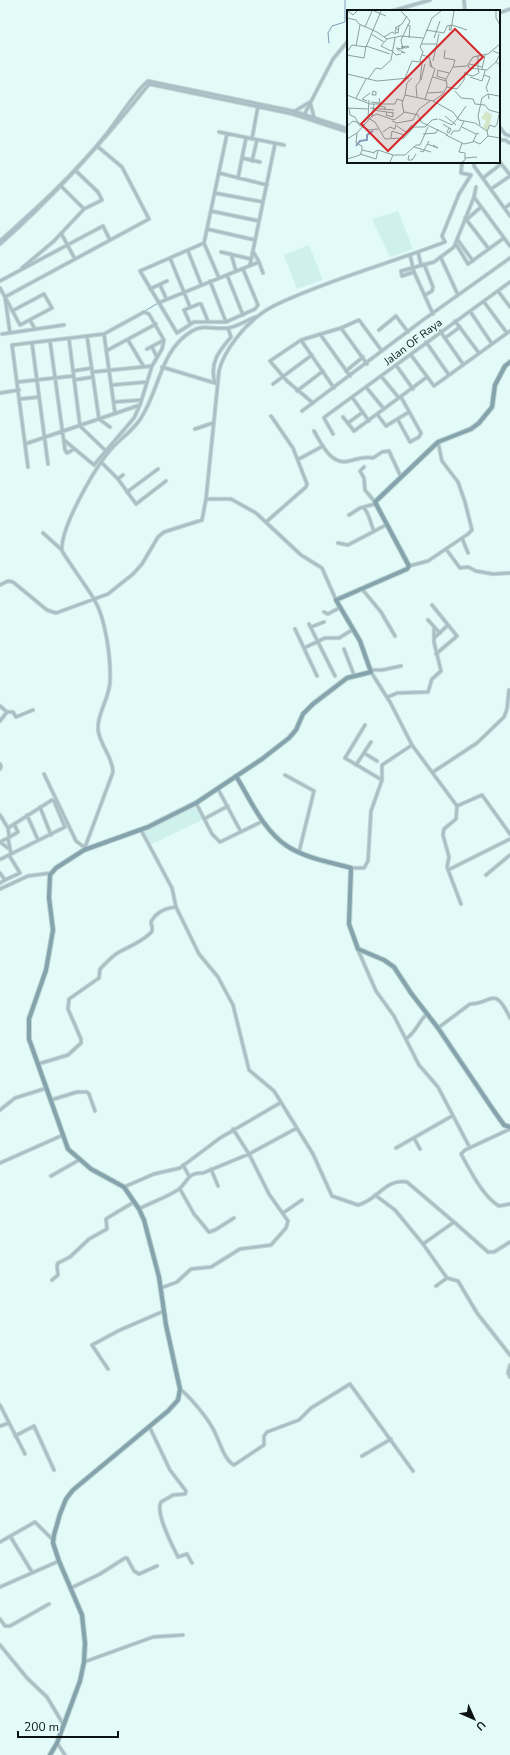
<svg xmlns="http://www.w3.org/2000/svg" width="510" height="1755" viewBox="0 0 510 1755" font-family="'Nunito Sans',sans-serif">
<rect width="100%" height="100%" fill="#e2fbf9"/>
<path fill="#cff1ee" d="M398,211L413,249L390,257L372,219Z
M309,245L323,280L297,289L284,255Z
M196,803L204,819L148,846L141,830Z"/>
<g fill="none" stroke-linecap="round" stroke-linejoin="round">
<path stroke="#809cba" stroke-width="1" d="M329,43L328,33L332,26L345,22V0
M145,311L158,303"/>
<g stroke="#bfd6d4" stroke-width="4.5">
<path id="street" d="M464,0L465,11
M392,11L430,0
M499,13L510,9
M295,111L310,102L314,117
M304,115L333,59L348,41
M499,126L505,134L510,136
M219,132L284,145
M227,134L204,243L140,271L177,333L194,322H226L255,309L258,305L243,269
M252,139L258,106
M499,140H505L510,143
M242,158L260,162
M252,161L257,140
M499,161L510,175
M474,162V166L510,216
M219,173L267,185
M238,178L246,138
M483,178L501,164
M61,186L84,209L102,200L98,192L75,170
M491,189L510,176
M215,193L263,202
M474,197L510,246
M505,208L510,204
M211,211L259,221
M465,218L489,249
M466,220L481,207
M207,229L255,240
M61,233L75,259
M457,239L473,261
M0,241C37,208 73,175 104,137C116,123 135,91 148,81L293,111L348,129
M204,243L219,278
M0,244C56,195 103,142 149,84L293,114L348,132
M456,244L468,264L504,238
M188,251L201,284
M221,252L251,259
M418,252L421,265
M231,254L236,271
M410,255L414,272L433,314
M170,258L190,307
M441,258L458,295
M259,262L263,273
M424,264L433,287L432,291L425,295
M250,265L275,144
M22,268L54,241L84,209
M414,272L402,276L401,271L434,262L454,247L474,197L476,187
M227,275L243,315
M0,281L103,226L110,240
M210,281L226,322
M160,285L166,298
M0,288L5,297L10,333
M150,289L167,281
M498,291L510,307
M484,302L507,333
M158,303L259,262L254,253
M12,311L44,294L52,308L20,325L5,297L149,219L122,167L97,146
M470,311L492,344
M30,320L35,329
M455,321L479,353
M190,323L184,310L199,304H201L208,321
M341,328L367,364
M379,330L396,316L408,332
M440,331L463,364
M2,334L64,325
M104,334L115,413
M320,334L350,376
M87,336L99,419L110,427
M445,338L460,327
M69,339L80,426L106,451
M128,340L144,367
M301,340L334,388
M50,341L65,450L67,453L74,449
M426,342L449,375
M32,343L48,464
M152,347L157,357
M147,349L164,340
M106,351L156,324
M411,355L434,386L510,331
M396,365L413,389
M162,367L215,383
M73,371L92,368
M346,371L363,357
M92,372L152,366
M381,376L399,398
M74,380L93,377
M17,382L73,376
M215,383C209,363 219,351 231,337L228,328
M273,384L312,355
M112,385L147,382
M366,387L384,409
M297,391L323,371
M0,393L19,390
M352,397L369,421
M20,399L39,397
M114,402L141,400
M313,403L287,381L270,361L301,340L341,328L359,320L382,351
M302,411L423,320L510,258
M377,414L386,426L409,412
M343,417L354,431L427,377
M398,420L410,442L419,437L421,433L401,397
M348,423L363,412
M195,429L213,423
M314,431C321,443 331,466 349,461C358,459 364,456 373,458L382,452L389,451L401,477
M333,434L324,418L326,416L510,282
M64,440L94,465L134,418L140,405
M25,444L140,405L152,366L162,349L164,340L149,314L144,312L104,334L12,345L28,467
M299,459L323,446
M102,463L118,479L136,504L166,481
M364,467L360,471L364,478L365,490L375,502
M118,479L123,475
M127,492L158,469
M206,499H231L256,513L301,555L322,568L336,600
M364,508C370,515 370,523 374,531
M349,515L360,508L375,504
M266,522L306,487L307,484L293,448L271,416
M43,533L62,550
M462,538L468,553
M338,543L348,545L386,525
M446,549L460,568L468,567L476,571L493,574L510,573
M409,566L428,561L468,534L472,530L465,502L458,482L442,461L438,442
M0,585L8,581L13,582L47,610L56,613L108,594L133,574L142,564L158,537L164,532L202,520L206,499L219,371C224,350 244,326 262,313C274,304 289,299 303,293C349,274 398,260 445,242L442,236L459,194L471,175L461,173L462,162
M362,589L381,612L395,636
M432,605L457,636L436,654
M324,612L328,614L339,608
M428,620L440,633
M309,624L335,676
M311,627L324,622
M295,629L317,676
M434,638L448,625
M304,648L325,638H339L352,630
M344,649L354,675
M371,670H382L401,666
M371,672L390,702L412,745L457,806L456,819L444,829L443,835L449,857L447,867L461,904
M388,697L397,693L428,692L432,679L441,671L434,642V627
M0,706L7,712H13L16,717L33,710
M0,721L7,712
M365,725L345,758L382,780
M364,753L377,761
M0,764L1,766L0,769
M356,765L371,742
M433,772L477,743L504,717L507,709L509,690
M44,774L76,841L84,847
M285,775L314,791L299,852
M218,789L241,832
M196,803L212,834L220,842L263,821
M457,806L482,795L510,834
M40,807L51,835
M0,815L8,828L9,836
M27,815L38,840
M204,819L228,806
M8,828L52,800L54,801L65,827L11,854
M141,830L172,888L176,907L199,954L218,977L233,1005L249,1070L274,1091L313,1154L332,1196L358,1205C377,1201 385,1178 407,1182L454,1222
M0,842L8,848
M0,842L8,838
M84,850L113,772C113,757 99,744 98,729C97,714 109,699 110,682C111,659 106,619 94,599C84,583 72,567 62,551C60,527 96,466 112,448C121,438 134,430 141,418C160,389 160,350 192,331C203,324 216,330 228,328C237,327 247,320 256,317
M1,859L11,854L8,838L18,832L14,824
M351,868H364L368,861L371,811L382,780V765L412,745
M448,870L510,839
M0,873L5,880L0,883
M486,875L510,855
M5,880L20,873L9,855
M0,889L28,876L51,873
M358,950L376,991L394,1016L419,1065L438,1087L470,1148
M438,1028L470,1004C492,1004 494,984 510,1018
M406,1039C418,1030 417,1023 427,1014
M38,1064L68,1055L81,1043V1039L68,1009L69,999L99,978L100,969C106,963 112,956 119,952C127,948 147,939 152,931C153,929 151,924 151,922C156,912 166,908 176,907
M51,1100L77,1092H87L89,1094L95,1111
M0,1110L15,1098L47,1088
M233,1129L249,1154L297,1128
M510,1129L465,1150L461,1154C470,1170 483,1197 499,1206L510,1204
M414,1138L420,1149
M396,1148L452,1116
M0,1163L63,1135
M183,1165L189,1176
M211,1169L218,1186
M51,1176L79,1160
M124,1187L154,1174L180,1168L220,1138L280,1103
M180,1189L194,1214L209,1232L215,1230L234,1218
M375,1195L395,1210L423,1244L454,1222L488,1252H494L510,1242
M139,1209C152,1202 168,1197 179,1189C188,1182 187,1172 203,1173L249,1154L269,1194L288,1221L286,1228L271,1245L240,1249L211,1267L191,1269L177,1282L161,1288
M283,1213L302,1200
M423,1244L447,1278L458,1281L477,1313L510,1355
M52,1280L58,1275L57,1266L58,1263L70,1257L89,1239L107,1229L106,1219L109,1217L134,1202
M436,1286L447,1278
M510,1365L508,1373L510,1377
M108,1369L92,1345L120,1330L164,1311
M180,1389C191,1398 205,1415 212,1427C219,1438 223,1459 234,1465L264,1445V1436L267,1432L299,1420L311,1408L350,1384L413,1471
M0,1405L25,1454
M0,1426L9,1423
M150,1428L170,1470L186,1491L185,1494L173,1495L161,1502C155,1513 172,1545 178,1557L187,1554L192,1563
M15,1436L34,1426L54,1470
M362,1456L391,1439
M10,1536L32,1572
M0,1542L35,1522L53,1540
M0,1587L59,1561
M71,1588L100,1574L125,1558H127L134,1571L139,1574L157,1566
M0,1619L5,1626H10L49,1604
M0,1645L27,1678L47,1697L63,1724
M84,1662L153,1637L183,1635
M57,1743L65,1755"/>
</g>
<g stroke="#bfd6d4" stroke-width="6">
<path id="secondary" d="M236,776C250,799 263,830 287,846C305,858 330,862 351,868L349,924L358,949L384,960L394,967L411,993L438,1028L494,1111L504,1125L510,1127
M50,1755L57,1743L80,1681L84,1662L85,1643L82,1615L59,1561L53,1543L54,1535L60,1514L66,1499L73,1490L168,1411L178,1400L180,1389L166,1325L159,1277L144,1220L139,1209L124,1187L91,1169L68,1149L29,1039V1019L46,970L53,930L49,898L50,875L56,868L84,850L148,827L196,803L262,759L289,738L296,730L303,714L313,704L347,678L371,672L360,641L336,600L407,569L409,566L375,502L438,442L471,429L479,423L492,407L495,385L505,366L510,362"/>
</g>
<use href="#street" stroke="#aabec5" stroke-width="2.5"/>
<use href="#secondary" stroke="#84a3ad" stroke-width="4"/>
</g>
<g text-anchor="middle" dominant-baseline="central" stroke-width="3.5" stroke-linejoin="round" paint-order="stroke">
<g font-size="11" fill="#0a1312" stroke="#e2fbf9">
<text transform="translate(413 342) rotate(-37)">Jalan OF Raya</text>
</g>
</g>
<g transform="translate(347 10)">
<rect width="153" height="153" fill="#e2fbf9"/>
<path d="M139,101L145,105L141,121L136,117L139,111L134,108Z" fill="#d4e6c7"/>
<path fill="none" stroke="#809cba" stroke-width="2" d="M9,136L13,131L20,130V125L26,121"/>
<path fill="none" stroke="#8c9e9d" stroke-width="1" d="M1,1L6,5L10,1M27,1L39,6M149,1V8L153,15M0,8L9,10L12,14L30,22L40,29L54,26L76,28M60,15L63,16L62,28M103,16L102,20H104L107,1M18,17L25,1M49,19L48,22L51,23L52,16M52,20L48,18L55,14L60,6M79,20L97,23L100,16L105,15L120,20M24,24L37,32M37,27L45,22L49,24M87,28L93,11M40,29L34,36L44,41M75,34H90M9,36L13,15M54,37L61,36L62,37L59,38ZM49,38L56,39L54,30L63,11L54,1M50,39L58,43L54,42M44,40L49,45L54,44M98,40L97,48L108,50L106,57M146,41L153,44L149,52L153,55M0,42L5,35L19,37L34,1M0,45L17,48L19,36L43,44M75,45L82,47L85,57M86,51L92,24M122,54L135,57M121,55L122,58L140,60L149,52M131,58V45M135,59L138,45M90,60L102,63M138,60L137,65L143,67L139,78L141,82M91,61L90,66L99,69M0,64L30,71L62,68M118,64L126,66L132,63L131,58M86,67L99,71M123,67L135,71L137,65M58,68L65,51L73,52M21,69L29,58L34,59L44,50L48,28M74,70L78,54M99,77L110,79L117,70L118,62M26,81L29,82V85H25ZM108,81L114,88L126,89L128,94L138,95L142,100L153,103M81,83L96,82M0,85L23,94H48L50,89L56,91M58,85L60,73L65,68M70,87L69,76L73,71L75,54L73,50L76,42L73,37L85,8L94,1M9,88L19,69M78,89L88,59L83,56V51M142,89L141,84L152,86M22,90L21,108L28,112L38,129L57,128L67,117H78L85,110L91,109M20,91L15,89L23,83M86,91L106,102L112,110L128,113L140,121L143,115L148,117L150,114L153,100M24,92L33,93L32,88M0,98L21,99M2,98L3,105L8,107L12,115L22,120L31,119M23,98L47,100M30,99L31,96L38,97V100M26,100L47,103M40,102L39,105L46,107V103M57,103L55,93L58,85L86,91L96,84L100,76L99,69L106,57L120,56L126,47L141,44L153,34M98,106L109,115M25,107L27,94M92,109L105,115L110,109M110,109L119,96M45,111L50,113L66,110L72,99L83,91M96,114L102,118H103L104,119L102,123L100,122L102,118M133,115L131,106L135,88L141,84M0,116L6,111L18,115M50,116L59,122L65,115M115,117L129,124M36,122L43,117L48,119L49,114M76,124L89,123L91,119M99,125L117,134L126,132L130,123L132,124M104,125L106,121H112L117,111M141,126L153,128M44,128L45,121L57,125M0,129L10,123L25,106L30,104L47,110L58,102L71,105L74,112L101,125M126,131L133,134L141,126L140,121M80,134L91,138L86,135M67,137L84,142M15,140L28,143M73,141L76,142L82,131M27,142L31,140L46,145M13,144L29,149L31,140M62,145L61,150H65L69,144M118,148L130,147M0,149L13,145L15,140V136L9,133L10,123M43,152L46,145H58L69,135H73L81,117M115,152L118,150V143L112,142L115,133"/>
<path fill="#d62828" fill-opacity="0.15" stroke="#d62828" stroke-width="2" d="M108,19L136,47L41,141L14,114Z"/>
<rect width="153" height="153" fill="none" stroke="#0a1312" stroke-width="2"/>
</g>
<g transform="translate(474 1719) rotate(135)" stroke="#e2fbf9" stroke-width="3" paint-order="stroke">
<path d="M0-3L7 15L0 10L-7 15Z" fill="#0a1312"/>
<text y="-6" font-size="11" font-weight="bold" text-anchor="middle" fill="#0a1312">U</text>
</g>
<path d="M18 1731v6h100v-6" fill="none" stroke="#0a1312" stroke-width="2"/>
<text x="24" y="1731" font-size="12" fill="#0a1312" stroke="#e2fbf9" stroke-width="3" paint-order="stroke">200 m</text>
</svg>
